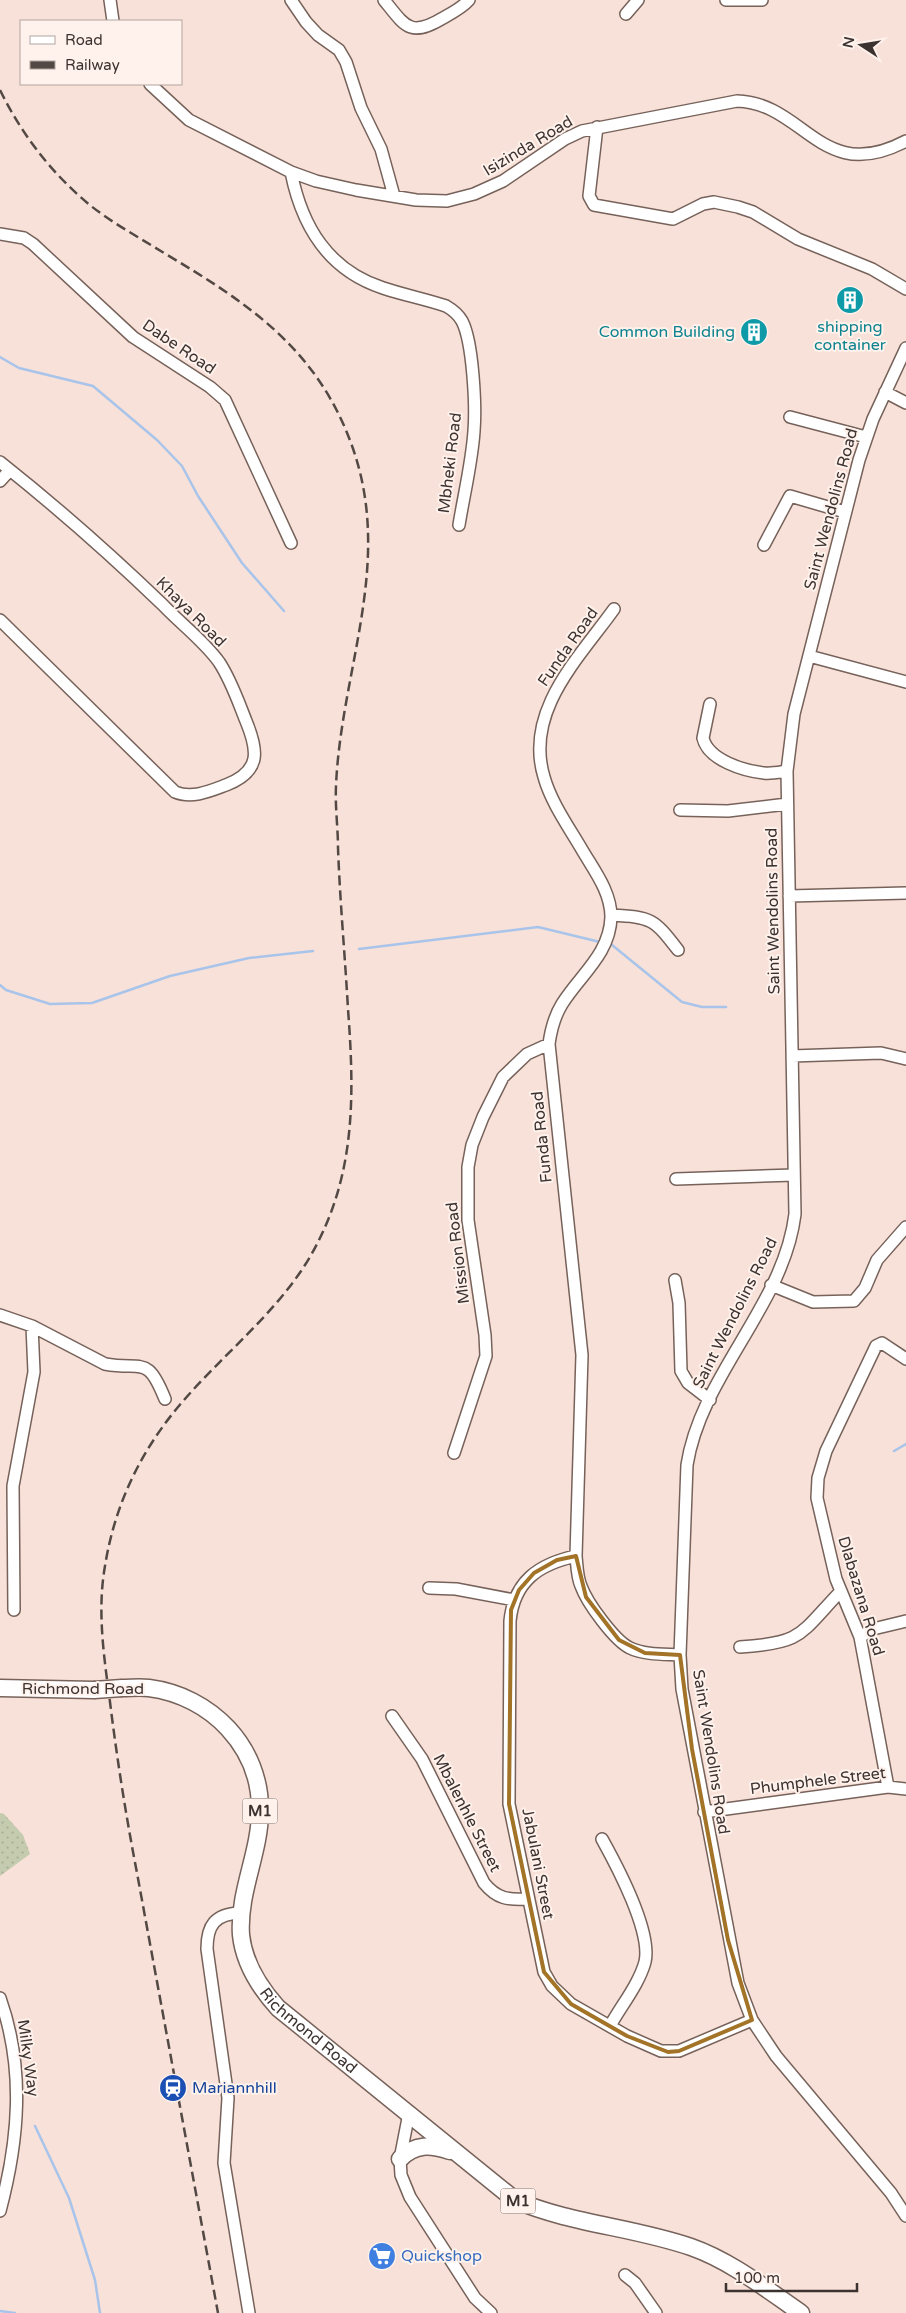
<svg xmlns="http://www.w3.org/2000/svg" width="906" height="2313" viewBox="0 0 906 2313" font-family="'Varela Round',sans-serif">
<defs>
<pattern id="park-dots" width="8" height="8" patternUnits="userSpaceOnUse" patternTransform="scale(1.25)"><rect width="8" height="8" fill="#c4cbae"/><path d="M2 2h.1M6 6h.1" fill="none" stroke="#a9af96" stroke-width="1.8" stroke-linecap="round"/></pattern>
</defs>
<rect width="100%" height="100%" fill="#f8e1d8"/>
<path fill="url(#park-dots)" d="M0,1813L4,1814L23,1835L30,1854L0,1876Z"/>
<g fill="none" stroke-linecap="round" stroke-linejoin="round">
<path stroke="#a9c4ea" stroke-width="2.5" d="M0,357L19,368L93,386L157,440L182,466L198,496L242,563L284,611
M612,945L682,1002L702,1007H726
M359,949L538,927L600,942
M0,985L6,990L50,1004L92,1003L170,976L249,958L313,951
M894,1451L906,1444
M35,2126L69,2198L95,2280L100,2313
M0,2311L15,2313"/>
<g stroke="#76625a" stroke-width="14">
<path id="minor" d="M110,0L113,21
M291,0L306,22L318,35L339,50L346,62L361,108L381,149L394,196
M384,0C405,26 410,38 443,18C452,13 462,8 469,0
M726,0H762
M626,14L638,0
M150,84L189,120L291,172L316,181L356,190L416,200L447,201L474,194L503,181L565,139L582,131L737,101C805,103 821,186 906,141
M597,127L589,196L594,205L673,219L703,204L714,202L738,207L753,212L798,239L872,269L906,289
M291,172C302,227 328,270 383,288C404,295 425,299 446,306C453,310 458,314 462,321C473,342 476,406 474,431C472,462 464,494 459,525
M0,234L24,238L33,244L133,337L210,387L225,400L291,543
M906,348L873,419L859,460L794,714L787,771L795,1214C784,1305 701,1375 687,1465L680,1655L682,1689L738,1983L752,2020L776,2056L891,2193L906,2216
M885,392L906,403
M790,417L866,437
M0,462C58,508 109,553 163,605C181,624 204,641 219,662C231,680 238,701 246,721C258,750 262,771 226,785C210,791 192,799 175,792L0,620
M0,481L10,470
M764,545L790,496L845,512
M614,609C579,658 524,711 544,777C551,802 568,826 581,848C593,869 611,891 611,917C610,954 580,975 562,1004C554,1017 551,1029 549,1044L582,1355L576,1556C577,1566 577,1577 581,1586C587,1603 615,1641 630,1648C645,1655 664,1654 680,1655
M809,656L906,682
M710,704L703,738C708,760 744,771 764,773C771,774 780,772 787,771
M680,810L728,811L787,804
M789,896L906,893
M611,915C652,917 654,919 678,950
M792,1056L881,1053L906,1059
M676,1179L794,1175
M675,1280L679,1303L681,1371L688,1383L710,1400
M771,1285L813,1302L854,1301L865,1288L877,1260L906,1227
M0,1315L32,1326L105,1364C143,1371 147,1354 165,1399
M454,1453L486,1356L485,1335L468,1220V1167L472,1145L483,1117L503,1077L527,1054L549,1044
M576,1556C539,1564 514,1581 510,1621L509,1804L544,1972L552,1986L571,2004L627,2036L661,2051H679L752,2020
M429,1588L456,1589L514,1600
M14,1610L13,1486L34,1372L32,1326
M860,1637L873,1629L906,1621
M740,1647C803,1643 799,1635 840,1592
M392,1716L422,1759L484,1883C497,1899 508,1900 528,1899
M888,1787L860,1637L836,1579L817,1498L818,1478L826,1451L876,1346L882,1343L906,1359
M704,1812L888,1787L906,1789
M602,1839C617,1866 652,1932 645,1962C639,1984 621,2006 610,2026
M240,1913C215,1914 207,1925 207,1949L228,2098L224,2163L249,2313
M0,1998C25,2069 19,2139 0,2211
M409,2113L400,2159L401,2175L410,2197L475,2298L491,2313
M625,2275L635,2283L656,2313"/>
</g>
<g stroke="#76625a" stroke-width="19">
<g id="highway">
<path d="M0,1688L94,1690"/>
<path id="s1" d="M122,1688C131,1688 140,1687 149,1688C211,1696 261,1747 260,1811C260,1853 238,1892 241,1935C244,1963 259,1987 278,2008L515,2200C571,2224 633,2227 691,2247C731,2261 766,2289 801,2313"/>
<path d="M400,2159C415,2143 431,2145 450,2151"/>
</g>
</g>
<use href="#minor" stroke="#fff" stroke-width="11"/>
<use href="#highway" stroke="#fff" stroke-width="16"/>
<path stroke="#524844" stroke-width="2.5" stroke-dasharray="10 5" stroke-linecap="butt" d="M0,90C22,135 52,174 91,206C114,224 140,238 164,253C248,303 316,348 351,443C395,562 341,668 336,786C335,807 338,828 338,848C340,902 345,956 348,1009C354,1089 356,1166 319,1240C288,1304 230,1347 184,1400C142,1448 115,1503 105,1566C97,1611 104,1657 110,1702C117,1759 126,1816 137,1873C164,2020 191,2166 218,2313"/>
<g stroke="#76625a" stroke-width="19" stroke-linecap="butt">
<path id="highway-bridge" d="M94,1690L122,1688"/>
</g>
<use href="#highway-bridge" stroke="#fff" stroke-width="16"/>
</g>
<path fill="none" stroke="#a37327" stroke-width="4" stroke-linejoin="round" d="M576,1556L586,1597L619,1640L645,1653L680,1655L692,1749L728,1940L752,2020L679,2051L668,2052L627,2036L571,2004L544,1972L509,1804L511,1610L519,1590L534,1573L557,1560Z"/>
<defs>
<g id="building-disc" transform="scale(1.4375)"><circle r="9.5" fill="#0f9aa8" stroke="#fff1eb"/><path d="M-4-6H4V6H1V3H-1V6H-4ZM-2.5-4.3h1.7v1.8h-1.7ZM.8-4.3h1.7v1.8H.8ZM-2.5-1h1.7V.8h-1.7ZM.8-1h1.7V.8H.8Z" fill="#fff"/></g>
<g id="station-disc" transform="scale(1.4375)"><circle r="9.5" fill="#1a4fb4" stroke="#fff1eb"/><path d="M-3-6H3Q5-6 5-4V2Q5 4 3 4L4.5 6H3L1.5 4h-3L-3 6H-4.5L-3 4Q-5 4-5 2V-4Q-5-6-3-6ZM-3.5-4v3h7v-3ZM-3.5 1v1.5H-2V1ZM2 1v1.5H3.5V1Z" fill="#fff"/></g>
<g id="supermarket-disc" transform="scale(1.4375)"><circle r="9.5" fill="#3f7fe0" stroke="#fff1eb"/><path d="M-6-5.5h2.5l.6 2H6L4.5 2H-2.5L-4.4-4H-6ZM-1.5 3.2a1.3 1.3 0 1 0 .1 0ZM3 3.2a1.3 1.3 0 1 0 .1 0Z" fill="#fff"/></g>
</defs>
<g fill-rule="evenodd">
<use href="#building-disc" x="850" y="300"/>
<use href="#building-disc" x="754" y="332"/>
<use href="#station-disc" x="173" y="2088"/>
<use href="#supermarket-disc" x="382" y="2256"/>
</g>
<g text-anchor="middle" dominant-baseline="central" stroke-width="4" stroke-linejoin="round" paint-order="stroke">
<g fill="#fff1eb" stroke="#766c68" stroke-width="1">
<rect x="242.5" y="1798.5" width="35" height="25" rx="4"/>
<rect x="500.5" y="2188.5" width="35" height="25" rx="4"/>
</g>
<g font-size="15" font-weight="bold" fill="#3c3330">
<text x="260" y="1811">M1</text>
<text x="518" y="2201">M1</text>
</g>
<g font-size="16" fill="#3c3330" stroke="#fff1eb">
<text transform="translate(528 146) rotate(-31)">Isizinda Road</text>
<text transform="translate(179 347) rotate(34)">Dabe Road</text>
<text transform="translate(450 463) rotate(-83)">Mbheki Road</text>
<text transform="translate(831 509) rotate(-75)">Saint Wendolins Road</text>
<text transform="translate(191 612) rotate(45)">Khaya Road</text>
<text transform="translate(568 647) rotate(-55)">Funda Road</text>
<text transform="translate(773 911) rotate(-91)">Saint Wendolins Road</text>
<text transform="translate(542 1137) rotate(-96)">Funda Road</text>
<text transform="translate(458 1253) rotate(-97)">Mission Road</text>
<text transform="translate(735 1313) rotate(-63)">Saint Wendolins Road</text>
<text transform="translate(861 1596) rotate(73)">Dlabazana Road</text>
<text x="83" y="1689">Richmond Road</text>
<text transform="translate(711 1752) rotate(81)">Saint Wendolins Road</text>
<text transform="translate(818 1781) rotate(-7)">Phumphele Street</text>
<text transform="translate(467 1813) rotate(63)">Mbalenhle Street</text>
<text transform="translate(538 1864) rotate(79)">Jabulani Street</text>
<text stroke="none"><textPath href="#s1" startOffset="455">Richmond Road</textPath></text>
<text transform="translate(28 2058) rotate(82)">Milky Way</text>
</g>
<g font-size="16" fill="#0d838f" stroke="#fff1eb">
<text x="850" y="327">shipping<tspan x="850" dy="18">container</tspan></text>
<text x="735" y="332" text-anchor="end">Common Building</text>
</g>
<g font-size="16" fill="#164399" stroke="#fff1eb" text-anchor="start">
<text x="192" y="2088">Mariannhill</text>
</g>
<g font-size="16" fill="#366cbe" stroke="#fff1eb" text-anchor="start">
<text x="401" y="2256">Quickshop</text>
</g>
</g>
<rect x="20" y="20" width="162" height="65" fill="#fff1eb" stroke="#b1a5a0"/>
<rect x="30" y="36" width="25" height="8" fill="#ffffff" stroke="#b1a5a0"/>
<text x="65" y="45" font-size="15" fill="#3c3330">Road</text>
<rect x="30" y="61" width="25" height="8" fill="#524844" stroke="#b1a5a0"/>
<text x="65" y="70" font-size="15" fill="#3c3330">Railway</text>
<g transform="translate(861 45) rotate(282)" stroke="#fff1eb" stroke-width="4" paint-order="stroke">
<path d="M0-4L9 19L0 12L-9 19Z" fill="#3c3330"/>
<text y="-8" font-size="14" font-weight="bold" text-anchor="middle" fill="#3c3330">N</text>
</g>
<path d="M726 2283v8h131v-8" fill="none" stroke="#3c3330" stroke-width="2.5"/>
<text x="734" y="2283" font-size="15" fill="#3c3330" stroke="#fff1eb" stroke-width="4" paint-order="stroke">100 m</text>
</svg>
